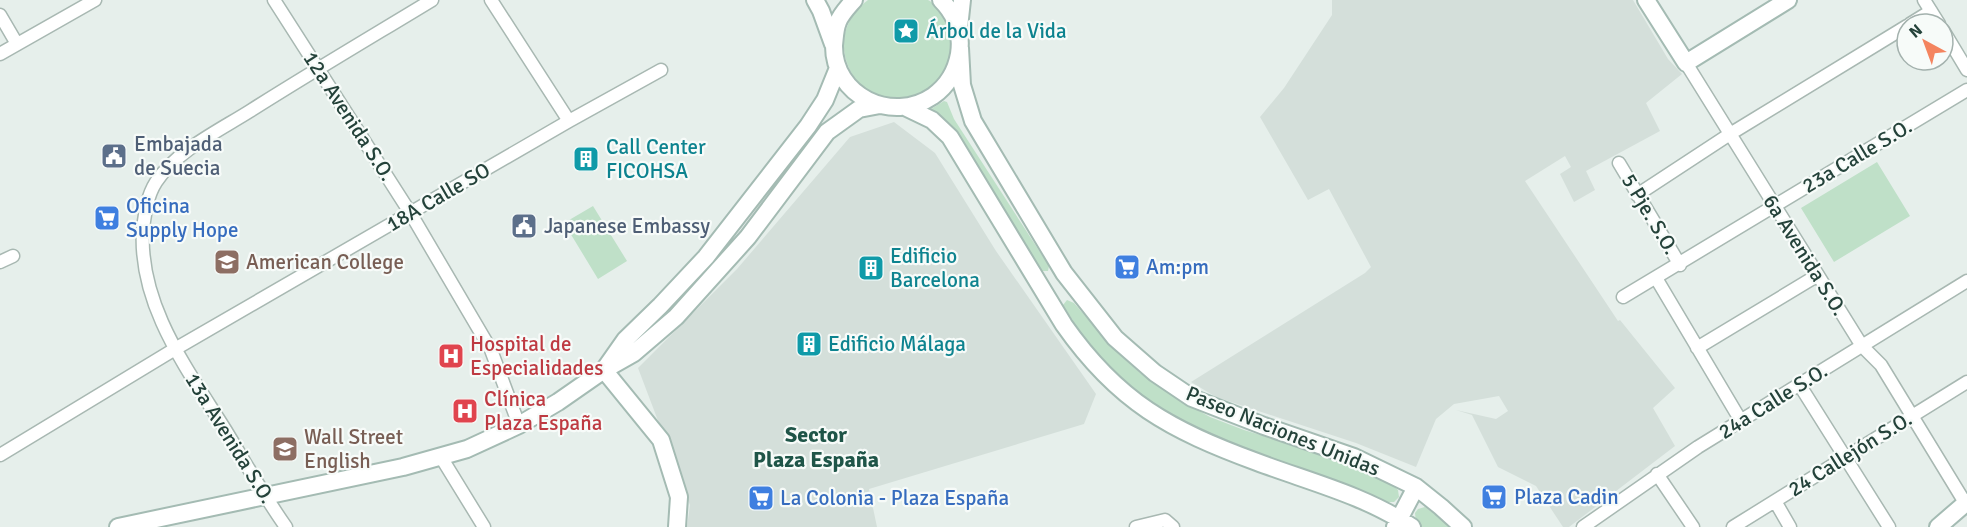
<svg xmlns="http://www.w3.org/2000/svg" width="1967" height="527" viewBox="0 0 1967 527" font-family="Signika,sans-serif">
<rect width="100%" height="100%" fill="#e6efeb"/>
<path fill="#d4dfda" d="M1332,0H1633L1668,59L1682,74L1646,103L1660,131L1586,171L1595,190L1574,202L1560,174L1571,167L1565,156L1525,181L1618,321L1620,320L1675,388L1653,408L1675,446L1569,527H1563L1536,486L1498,467L1472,415L1456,410L1496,419L1508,411L1499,396L1454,404L1436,419L1416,467L1356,443L1216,397L1191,382L1365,273L1371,267L1329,189L1308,200L1260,117L1284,88L1332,15Z
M894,122L935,153L996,251L1096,394L1084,424L869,489L877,527H687L690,505L638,368L737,269L850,137Z"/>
<path fill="#bfe0c8" d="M868,0C879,0 920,0 928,0C933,2 938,9 941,13C953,31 955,54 943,73C939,81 931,88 923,92C863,125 812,41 868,0Z
M944,101L947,102L954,119L1049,266L1048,271H1042L946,121L931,111V109Z
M1877,162L1910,216L1834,262L1801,208Z
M593,206L627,261L598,279L564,223Z
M1067,300L1074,303L1116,351L1140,373L1178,399L1210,417L1244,430L1344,460L1391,484L1398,490L1399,497L1394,502H1385L1324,476L1208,438L1145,402L1097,359L1063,305Z
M1425,507L1452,527H1419L1416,523L1415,513L1418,509Z"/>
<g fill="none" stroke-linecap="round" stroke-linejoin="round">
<g stroke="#a8b8b2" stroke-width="15">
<path id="street" d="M274,0L411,214L491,350L519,425
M491,0L569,121
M1924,0L1939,24
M0,15L17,44
M1910,24L1931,11
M1943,30L1967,70
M0,54L95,0
M1686,63L1862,346L1881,365L1967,506
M1619,163L1680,265
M1637,195L1730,134L1907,26
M0,262L13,256
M1656,278L1741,421
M1623,297L1967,90
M1697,348L1818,275
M1799,384L1889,527
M0,455L175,349L569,121L661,70
M441,457L484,527
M1657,474L1693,527
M1775,501L1790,527
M286,527C264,496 246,464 226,431C188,370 138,305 143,229C145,213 147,196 156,182C176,151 220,130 250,111C310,73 371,37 432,0
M1136,527L1165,520L1173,527
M1583,527L1698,447L1967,281
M1733,527L1967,382"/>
</g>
<g stroke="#a4bbb3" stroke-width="20">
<path id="secondary" d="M815,0L821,11L833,44
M854,0C848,7 841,14 838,22C835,29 835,37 834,45C833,96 892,124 933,96C947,86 956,71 959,54C962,34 956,15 941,0
M1646,0L1686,63L1788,0
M959,28L962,0
M960,48L962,85L973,121L1064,273L1115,338L1155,373L1192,398L1264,426L1354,457L1416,487L1441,507L1463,527
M907,108L932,120L950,137L1064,325C1118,402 1170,430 1257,462C1310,482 1364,495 1412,527
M606,367L625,340L660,306L706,257L808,126L825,100L838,68
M604,370L661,440L679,497L677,527
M118,527L403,467L467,449L519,425L558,402L604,370L634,353L676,317L748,237L827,132L859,109L880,105
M1395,527L1416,487
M1938,527L1967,502"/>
</g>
<use href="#street" stroke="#fff" stroke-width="12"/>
<use href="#secondary" stroke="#fff" stroke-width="16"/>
</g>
<defs>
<g id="sight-square" transform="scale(1.35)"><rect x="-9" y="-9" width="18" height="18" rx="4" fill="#0f9aa8" stroke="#f7fbf9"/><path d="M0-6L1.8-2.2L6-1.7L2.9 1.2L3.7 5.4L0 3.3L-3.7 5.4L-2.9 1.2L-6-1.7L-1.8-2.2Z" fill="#fff"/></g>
<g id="civic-square" transform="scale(1.35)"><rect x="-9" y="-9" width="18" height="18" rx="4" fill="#5c6f8a" stroke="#f7fbf9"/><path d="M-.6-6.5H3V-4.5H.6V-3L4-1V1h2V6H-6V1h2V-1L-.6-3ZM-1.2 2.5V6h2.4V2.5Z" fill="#fff"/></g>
<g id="building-square" transform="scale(1.35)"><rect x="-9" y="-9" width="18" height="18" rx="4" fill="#0f9aa8" stroke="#f7fbf9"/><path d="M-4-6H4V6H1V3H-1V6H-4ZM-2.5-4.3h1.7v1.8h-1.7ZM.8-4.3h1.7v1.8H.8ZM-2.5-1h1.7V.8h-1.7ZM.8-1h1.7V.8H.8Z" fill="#fff"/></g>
<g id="supermarket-square" transform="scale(1.35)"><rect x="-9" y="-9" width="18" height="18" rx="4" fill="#3f7fe0" stroke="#f7fbf9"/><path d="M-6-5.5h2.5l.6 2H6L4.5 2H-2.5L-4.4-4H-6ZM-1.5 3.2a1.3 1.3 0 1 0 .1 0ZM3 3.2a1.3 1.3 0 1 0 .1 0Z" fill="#fff"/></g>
<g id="university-square" transform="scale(1.35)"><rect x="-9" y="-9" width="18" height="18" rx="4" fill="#8d6e63" stroke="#f7fbf9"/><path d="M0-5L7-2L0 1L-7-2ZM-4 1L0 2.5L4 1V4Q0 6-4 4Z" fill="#fff"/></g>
<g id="hospital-square" transform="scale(1.35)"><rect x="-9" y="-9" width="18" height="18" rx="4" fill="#e0444e" stroke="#f7fbf9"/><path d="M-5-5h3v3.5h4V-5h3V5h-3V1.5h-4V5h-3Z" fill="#fff"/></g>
<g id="school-square" transform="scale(1.35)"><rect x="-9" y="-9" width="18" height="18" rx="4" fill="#8d6e63" stroke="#f7fbf9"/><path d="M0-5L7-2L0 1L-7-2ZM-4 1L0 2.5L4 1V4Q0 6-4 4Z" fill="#fff"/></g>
</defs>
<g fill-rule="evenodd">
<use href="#sight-square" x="906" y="31"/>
<use href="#civic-square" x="114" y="156"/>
<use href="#building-square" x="586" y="159"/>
<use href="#supermarket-square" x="107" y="218"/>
<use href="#civic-square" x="524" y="226"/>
<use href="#university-square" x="227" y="262"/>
<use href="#supermarket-square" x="1127" y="267"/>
<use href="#building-square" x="871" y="268"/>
<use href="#building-square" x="809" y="344"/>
<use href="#hospital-square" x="451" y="356"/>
<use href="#hospital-square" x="465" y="411"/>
<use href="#school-square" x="285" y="449"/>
<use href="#supermarket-square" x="1494" y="497"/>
<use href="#supermarket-square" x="761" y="498"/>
</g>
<g text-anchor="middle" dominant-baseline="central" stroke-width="4.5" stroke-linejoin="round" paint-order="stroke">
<g font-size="21" fill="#0d838f" stroke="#f7fbf9" text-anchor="start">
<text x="926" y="31">Árbol de la Vida</text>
<text x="606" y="147">Call Center<tspan x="606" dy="24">FICOHSA</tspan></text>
<text x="890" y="256">Edificio<tspan x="890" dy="24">Barcelona</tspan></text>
<text x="828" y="344">Edificio Málaga</text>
</g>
<g font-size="21" fill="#24423a" stroke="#f7fbf9">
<text transform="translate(349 116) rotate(57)">12a Avenida S.O.</text>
<text transform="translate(1857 156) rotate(-31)">23a Calle S.O.</text>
<text transform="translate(438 197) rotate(-30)">18A Calle SO</text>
<text transform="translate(1650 214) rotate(59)">5 Pje. S.O.</text>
<text transform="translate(1805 255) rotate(58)">6a Avenida S.O.</text>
<text transform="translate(1773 401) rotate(-32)">24a Calle S.O.</text>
<text transform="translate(1283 431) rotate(22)">Paseo Naciones Unidas</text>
<text transform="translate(230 438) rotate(58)">13a Avenida S.O.</text>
<text transform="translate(1850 454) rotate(-32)">24 Callejón S.O.</text>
</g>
<g font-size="21" fill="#4e5e75" stroke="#f7fbf9" text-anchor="start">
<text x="134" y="144">Embajada<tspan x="134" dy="24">de Suecia</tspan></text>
<text x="544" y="226">Japanese Embassy</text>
</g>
<g font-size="21" fill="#366cbe" stroke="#f7fbf9" text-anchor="start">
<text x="126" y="206">Oficina<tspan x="126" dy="24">Supply Hope</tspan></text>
<text x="1146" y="267">Am:pm</text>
<text x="1514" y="497">Plaza Cadin</text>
<text x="780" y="498">La Colonia - Plaza España</text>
</g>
<g font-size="21" fill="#785e54" stroke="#f7fbf9" text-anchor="start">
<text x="246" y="262">American College</text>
<text x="304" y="437">Wall Street<tspan x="304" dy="24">English</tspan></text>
</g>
<g font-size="21" fill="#be3a42" stroke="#f7fbf9" text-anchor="start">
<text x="470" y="344">Hospital de<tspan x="470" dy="24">Especialidades</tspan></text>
<text x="484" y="399">Clínica<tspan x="484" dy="24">Plaza España</tspan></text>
</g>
<g font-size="22" font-weight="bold" fill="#1f5548" stroke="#f7fbf9">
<text x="816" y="434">Sector<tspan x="816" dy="25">Plaza España</tspan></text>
</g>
</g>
<g transform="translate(1925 42) rotate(319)"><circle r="28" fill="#f7fbf9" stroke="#a3b1ad" stroke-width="1.5"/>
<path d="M0-4.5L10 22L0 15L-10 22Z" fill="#f4845f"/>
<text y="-9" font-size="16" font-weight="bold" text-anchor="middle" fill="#24423a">N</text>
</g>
</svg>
